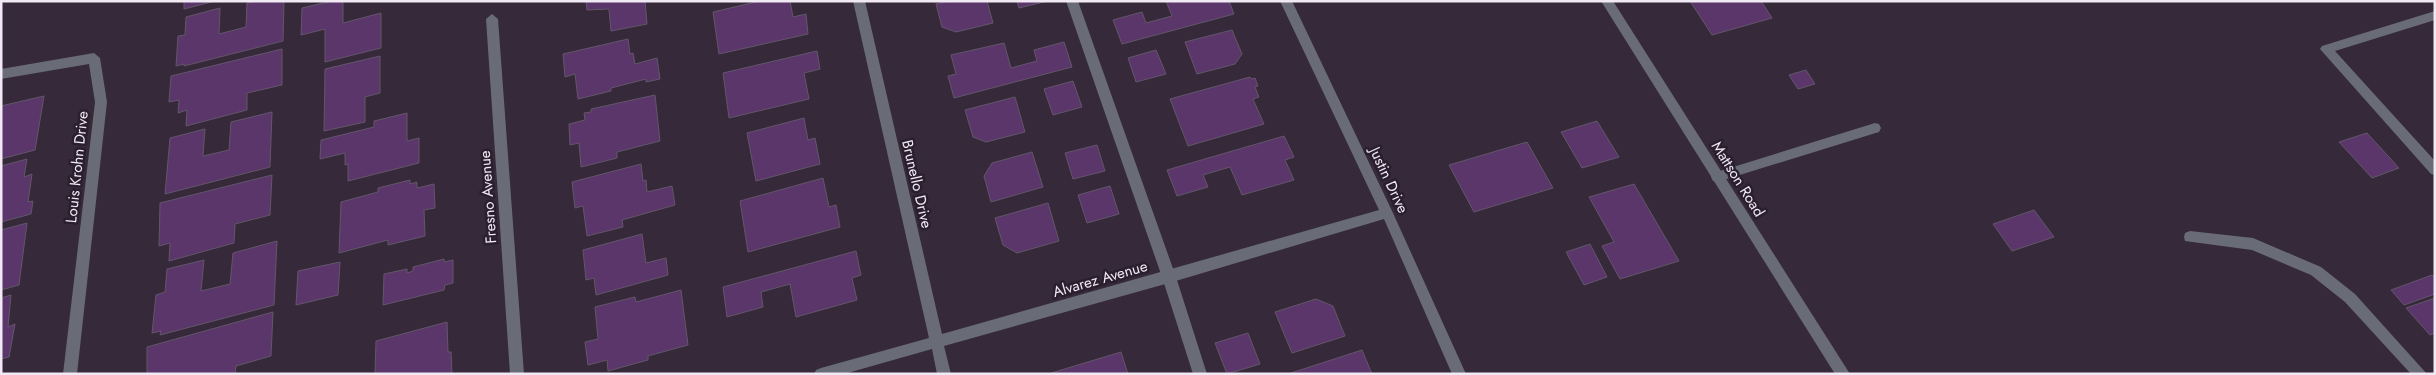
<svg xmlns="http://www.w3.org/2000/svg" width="2436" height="375" viewBox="0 0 2436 375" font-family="Jost,sans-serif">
<rect width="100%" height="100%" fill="#35293a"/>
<path fill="#5b366b" stroke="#635669" d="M184,1H215L184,9Z
M255,1H284L283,41L184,66V64L176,66L178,36L185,35L186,17L220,8L219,34L246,27L247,3Z
M332,1H343V23L381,13V48L325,62V29L301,35L302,8Z
M586,1H645L647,24L611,31L609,9L587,10Z
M760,1H790L793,17L806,14L808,34L719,54L713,12Z
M949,1H987L993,23L956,32L942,27L936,4Z
M1017,1H1048L1019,8Z
M1166,1H1229L1234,14L1122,44L1113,20L1142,12L1146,23L1172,16Z
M1690,1H1761L1772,18L1712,35Z
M1232,30L1242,54L1235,64L1197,74L1185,42Z
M628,39L630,54L633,53L635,64L657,58L660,79L646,82V79L611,88V91L578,99L575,74L565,77L563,54Z
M1064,42L1072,67L954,98L948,76L956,74L951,55L1004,43L1011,68L1037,61L1034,50Z
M282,49V85L247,93V110L186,126L187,110L178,113L179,100L169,102L171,76Z
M1156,50L1166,74L1136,82L1128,58Z
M817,51L820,69L804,73L809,99L729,118L723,73Z
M380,56V93L365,97V122L324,131L325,69Z
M1806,70L1815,84L1798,89L1789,75Z
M1250,77L1252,79L1255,78L1258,86L1255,87L1259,97L1253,99L1264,124L1188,146L1170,99Z
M1073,81L1082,107L1053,115L1044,89Z
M655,95L660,141L617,152V158L581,167L579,143L570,145L569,124L585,120L584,113L591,112V109Z
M44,96L35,150L1,159V106Z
M1015,97L1025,132L986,142L973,137L965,110Z
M272,112L270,167L165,194L170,138L205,129L203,156L229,150L231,122Z
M407,113V141L419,138V163L348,181V164L345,165V153L320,159L321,140L374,127V121Z
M804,118L808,140L815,138L820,164L756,181L747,133Z
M1597,121L1619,157L1582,168L1561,132Z
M2367,133L2399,168L2372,178L2339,142Z
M1284,136L1294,157L1285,160L1294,180L1242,195L1230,167L1203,175L1208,187L1177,196L1167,170Z
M1527,142L1553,188L1474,212L1449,165Z
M1097,145L1105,171L1073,179L1065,153Z
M1032,152L1043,187L991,202L984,176L992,163Z
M27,159L24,177L32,174L28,202L33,201L31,214L1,222V166Z
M641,164L643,181L646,180L647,192L672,186L675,205L622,220L623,227L587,236L583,206L575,208L572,182Z
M272,175L270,215L235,224L234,243L169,261L170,243L159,246L160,203Z
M823,178L829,207L836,205L840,227L748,252L740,201Z
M410,180V184L417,182V188L434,184L435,208L424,210L425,236L388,245V240L339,253L341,202L378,192V188Z
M1634,184L1679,261L1620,279L1602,246L1614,242L1589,197Z
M1110,186L1119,214L1087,223L1078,195Z
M1048,203L1059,241L1017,253L1003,245L995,218Z
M2034,210L2054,237L2012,251L1993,224Z
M27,223L19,285L1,290V230Z
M642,234L646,263L666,258L668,275L596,295L594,278L586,280L583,250Z
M277,241L274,305L160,335L161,331L152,333L156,295L165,292L167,269L204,260L201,291L230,284L233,253Z
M1590,244L1607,277L1584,285L1566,252Z
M856,251L861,275L852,278L857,300L796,317L790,284L761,292L763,307L727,317L723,287Z
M444,259V262L453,260V283L445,285L444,290L383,305L384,274L407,269V273L413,271V267Z
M340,262L338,295L296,305L298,271Z
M2432,275L2435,277V294L2404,305L2391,290Z
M681,290L688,345L648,356V360L608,371L607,360L588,365L585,342L598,339L595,307L635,297L636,302Z
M11,295L8,327L15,324L9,357L1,359V298Z
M2435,298V333L2430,335L2406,308Z
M1316,299L1333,306L1345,336L1292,353L1275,312Z
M273,312L271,356L236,366L235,374H147V347Z
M447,322L448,352H451L452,374H375L376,341Z
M1248,333L1260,364L1227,374L1215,343Z
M1362,350L1372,374H1288Z
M1121,352L1128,374H1048Z"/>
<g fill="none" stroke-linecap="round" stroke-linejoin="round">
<path fill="#696c76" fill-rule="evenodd" d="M1066,1H1078L1176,277L1207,374H1193L1162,277Z
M2435,11V20L2335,51L2435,161V175L2431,174L2320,49L2322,46Z
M1875,123L1879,124L1881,128L1879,132L1717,182L1713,181L1711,177L1713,173L1717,172Z
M2190,231L2253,238L2321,267L2355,294L2427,374H2411L2345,302L2311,275L2252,250L2185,241L2184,237L2185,233Z"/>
<path fill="#696c76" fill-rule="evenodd" d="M853,1H865L942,334L1379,210L1280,1H1292L1393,213L1466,374H1452L1384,219L1169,283L944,346L951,374H937L932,349L844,374H814L816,370L821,368L929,338Z
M1601,1H1613L1850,374H1835Z
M492,14L498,19L524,374H510L486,19Z
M94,53L100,58L107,102L77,374H63L95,102L89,64L1,79V69Z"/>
</g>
<g text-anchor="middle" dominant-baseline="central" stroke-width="5" stroke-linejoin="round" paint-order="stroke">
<g font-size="15" fill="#f1e9f4" stroke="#2a1f2f">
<text transform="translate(77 167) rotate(-84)">Louis Krohn Drive</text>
<text transform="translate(1738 179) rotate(58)">Mattson Road</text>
<text transform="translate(1389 180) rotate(65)">Justin Drive</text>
<text transform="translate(917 184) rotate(77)">Brunello Drive</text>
<text transform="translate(488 197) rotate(-94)">Fresno Avenue</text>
<text transform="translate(1100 279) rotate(-16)">Alvarez Avenue</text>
</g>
</g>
<rect width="2436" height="375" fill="none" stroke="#f1e9f4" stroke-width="5"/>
</svg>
